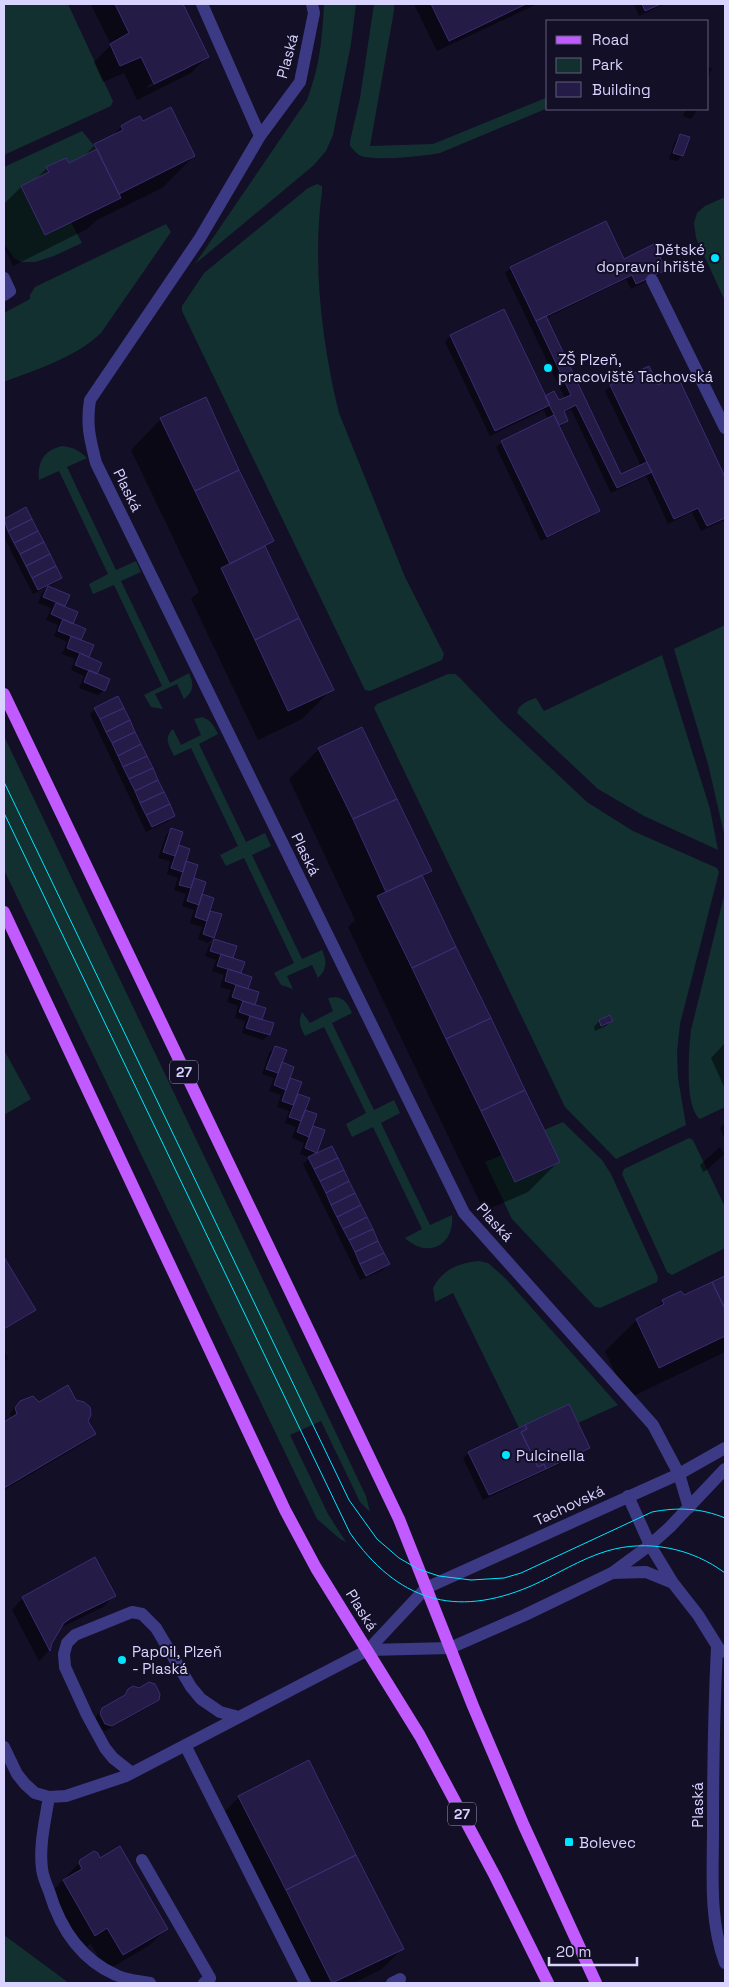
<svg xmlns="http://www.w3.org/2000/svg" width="729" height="1987" viewBox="0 0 729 1987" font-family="'Space Grotesk',sans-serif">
<rect width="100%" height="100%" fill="#130f26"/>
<path fill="#12302f" d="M4,4H68L113,101L111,106L4,155Z
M324,4H356L351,44L333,135L326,151L314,165L195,264L307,100C320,65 322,41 324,4Z
M374,4H394V11L370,146L433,144L548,97V108L440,153C425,156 371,162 359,155C356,153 353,149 350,146V141L360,98Z
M82,131L97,149L69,163L66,158L47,167L49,172L21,186L45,235L71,222L82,243L54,256L35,262H21L14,258L4,244V167Z
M317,184L322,186V192C312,262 322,344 339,413L405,577L444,654L442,660L370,691L365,690L182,311V306L204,273L308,188Z
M725,197V301L696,238L694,223L697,213L705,206Z
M166,224L171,232L101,333C75,358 37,369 4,382V313L30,299V295L35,287Z
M62,446C73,447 79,450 87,458L67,467L116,570L136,561L141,572L121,581L170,683L189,673C194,684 194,691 184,699L177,684L155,694L163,709L151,707L144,695L162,686L114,585L93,594L89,584L108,574L59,471L39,480C37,462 44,450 62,446Z
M725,625V838L708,764L674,649Z
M662,655L710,809L718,850L644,816L598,789L517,713C519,703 528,701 536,698L544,711Z
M448,674H455L459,677L501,721L587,802L633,831L717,868L719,872L680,1024L677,1052L678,1078L686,1125L616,1159L565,1107L374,708L377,704Z
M202,717C211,720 214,726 218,734L199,744L246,842L265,833L271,846L252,855L302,959L322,950C327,961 327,969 318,978L312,965L287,976L293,989L281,985L274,973L294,963L244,858L226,866L220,855L238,846L191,748L174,756C169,745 163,738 173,729L181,745L201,735L194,719Z
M4,736L366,1496L370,1512L360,1502L321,1421L290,1435L328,1514L346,1542L340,1539L317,1519L4,870Z
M725,892V1107L700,1119C684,1107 689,1049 691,1030Z
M336,997C345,999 348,1004 352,1013L332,1023L374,1110L394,1100L400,1113L381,1123L430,1225L452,1215C455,1246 427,1259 405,1238L422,1229L373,1127L352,1137L346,1124L366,1113L324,1027L305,1036C300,1027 298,1022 302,1012L310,1023L333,1011L328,998Z
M4,1050L31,1099L4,1115Z
M563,1122L602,1160L611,1174L658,1277L657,1282L600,1308L595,1307L512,1219L485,1162L502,1155L515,1182L559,1162L544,1130Z
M689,1138L693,1140L725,1207V1248L672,1275L667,1272L622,1174L624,1169Z
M479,1261L488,1263L505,1278L618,1405L578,1423L569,1404L519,1428L453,1293L435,1302L433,1288C443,1269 459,1263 479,1261Z
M4,1935L69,1983H4Z"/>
<path fill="#0007" fill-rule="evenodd" d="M91,4H182L207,57L191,73L137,100L124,73L103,82L94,62L111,45ZM189,65V68L148,88L147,86Z
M414,4H537L437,51Z
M634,4H665L639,16Z
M708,67L712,68L708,79Z
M686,109H698L691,119L683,116Z
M139,118L142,123L194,156L162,188L97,220L87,229L13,266L4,247V204L21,187L35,180L47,168L68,165L83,157L95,145L111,137L121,127Z
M680,135L682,156L677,161L669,159L675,141Z
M623,260L665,269L659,275L631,289L626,279L546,318L621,476L641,466L605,391L611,386H658L677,377L725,480V520L701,531L692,512L668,524L646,476L611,493L571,409L563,413L567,420L559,427L598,511L593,516L541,541L496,447L502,442L548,419L544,410L490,436L445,342L450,336L503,311L544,398L558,402L565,399L505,273L511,268Z
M161,419L272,541L265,548L332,689L302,719L258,740L191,599L199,592L131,450Z
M26,509L60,578L55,583L33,594L4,537V520Z
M48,587L68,596L64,607L79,641L92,646L87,658L104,690L98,695L79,688L84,676L71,670L75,659L62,654L67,642L54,636L58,625L46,620L51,608L38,603L42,593Z
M95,709L174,816L168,821L146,832L90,714Z
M319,749L430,871L422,878L558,1162L528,1192L484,1211L348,927L355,920L289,779Z
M171,830L177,846L189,850L185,862L208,911L213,937L208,943L198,939L202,927L190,923L194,910L182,906L186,894L174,890L178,878L167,874L170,861L158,858L166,835Z
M214,940L232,959L243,963L239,974L261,1020L272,1024L269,1035L263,1040L242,1033L245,1021L235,1018L238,1006L227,1002L231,990L220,987L224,975L212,971L216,960L205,956L209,946Z
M609,1017L611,1021L606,1026L595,1031L594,1027L599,1021Z
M725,1043V1089L711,1058Z
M275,1047L296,1094L308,1099L304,1111L311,1127L323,1131L315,1152L310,1157L388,1264L383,1270L360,1280L303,1164L310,1158L300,1154L304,1143L292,1138L296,1127L285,1123L289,1111L277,1107L281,1095L269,1091L274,1078L262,1074L269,1053Z
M725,1123V1140L720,1128Z
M720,1147L724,1154L707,1170L703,1172L700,1165Z
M4,1260L34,1310L29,1315L4,1330Z
M725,1277V1352L627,1399L605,1351L637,1320L652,1312L663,1301L684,1296Z
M4,1351L8,1358L4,1362Z
M27,1398H33L39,1403L75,1401L95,1434L89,1440L4,1490V1424L12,1419L10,1414L14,1408Z
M589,1447L583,1453L483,1500L463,1458L469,1453Z
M114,1595L103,1607L60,1628L51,1642L49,1651L39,1661L12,1610L23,1598Z
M128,1690L158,1699L152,1705L105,1731L100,1729L95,1720L97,1715L103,1709L121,1699Z
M239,1797L402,1949L382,1969L354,1983H302L219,1818Z
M100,1860L167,1928L150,1945L106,1971L91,1944L78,1951L47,1897L81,1861Z"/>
<path fill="#241b47" stroke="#3b2d73" d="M115,4H183L209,57L154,84L141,57L120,66L110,44L129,33Z
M431,4H526L449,41Z
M642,4H661L645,11Z
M171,107L195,156L119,194L94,144L123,130L121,126L131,120L140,116L143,121Z
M680,134L690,137L683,156L673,153Z
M97,149L121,198L45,235L21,186L49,172L46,167L66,158L69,163Z
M606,221L624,259L654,244L666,270L636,284L632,275L536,321L510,267Z
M504,309L550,405L495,431L450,335Z
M546,316L621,474L647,462L652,472L617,488L576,405L564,411L568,421L559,425L545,396L554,391L559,400L571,395L536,321Z
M649,366L658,385L677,375L725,477V518L707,526L698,508L674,519L610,385Z
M206,397L239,470L195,491L160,418Z
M554,415L600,511L547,537L501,441Z
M239,470L274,541L230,564L195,491Z
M26,507L32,519L8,531L4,519Z
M32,519L38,531L14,543L8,531Z
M38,531L44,542L20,554L14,543Z
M44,542L50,554L26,566L20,554Z
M265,546L299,618L255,640L221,568Z
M50,554L56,566L32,578L26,566Z
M56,566L62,578L38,590L32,578Z
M48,586L70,595L65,606L43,597Z
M56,603L78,612L73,624L51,614Z
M299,618L334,690L288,711L255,640Z
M63,619L86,629L81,640L58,631Z
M71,636L94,645L89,657L67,648Z
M80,653L102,663L97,674L75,665Z
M89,670L110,679L105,691L84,682Z
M118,696L124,708L100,719L94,708Z
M124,708L130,720L106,732L100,719Z
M130,720L135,732L112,743L106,732Z
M362,727L397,799L353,819L318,748Z
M135,732L141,744L118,756L112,743Z
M141,744L147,756L123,767L118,756Z
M147,756L153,768L129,779L123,767Z
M153,768L158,780L135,791L129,779Z
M158,780L164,792L140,803L135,791Z
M164,792L170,804L146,815L140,803Z
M397,799L432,871L386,892L353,819Z
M170,804L175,816L152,827L146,815Z
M171,828L183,832L175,856L163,852Z
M179,845L190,849L183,872L171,868Z
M186,861L198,865L191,888L179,885Z
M422,875L456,947L412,968L377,896Z
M194,878L206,882L199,905L187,901Z
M202,894L214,898L207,921L195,917Z
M210,911L222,914L214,938L203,934Z
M214,939L237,946L233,958L210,951Z
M456,947L491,1018L446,1039L412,968Z
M221,954L245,962L241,973L217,966Z
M228,969L252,977L248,989L225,981Z
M236,985L259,992L255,1005L232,997Z
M243,1001L266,1008L262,1020L239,1012Z
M610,1015L613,1021L601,1026L599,1020Z
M250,1016L274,1023L270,1035L246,1028Z
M491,1018L525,1090L481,1111L446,1039Z
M275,1046L287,1050L278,1073L266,1069Z
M282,1062L294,1067L286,1090L274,1085Z
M290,1078L302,1082L293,1105L282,1101Z
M525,1090L560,1162L515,1182L481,1111Z
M298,1094L310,1098L301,1121L289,1117Z
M305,1110L317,1114L309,1137L297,1132Z
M313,1126L325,1130L317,1153L305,1148Z
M332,1146L338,1158L314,1169L308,1157Z
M338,1158L344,1170L320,1181L314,1169Z
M344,1170L349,1181L326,1193L320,1181Z
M349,1181L355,1193L331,1205L326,1193Z
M355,1193L361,1205L337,1217L331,1205Z
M361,1205L367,1217L343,1229L337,1217Z
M367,1217L373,1229L349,1240L343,1229Z
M373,1229L378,1241L355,1252L349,1240Z
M378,1241L384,1253L360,1264L355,1252Z
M384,1253L390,1264L366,1276L360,1264Z
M4,1257L36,1310L4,1329Z
M725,1276V1309L712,1282Z
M712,1282L725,1309V1336L659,1368L636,1319L664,1304L662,1300L681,1291L684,1295Z
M68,1385L76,1400L84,1402L90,1407L91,1415L88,1421L96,1434L4,1488V1422L17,1414L15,1408L20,1401L33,1396L39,1402Z
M569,1404L590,1448L546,1469L544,1464L538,1467L521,1432L527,1429L525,1425Z
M525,1425L527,1429L521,1432L538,1467L544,1464L546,1469L489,1495L468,1452Z
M95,1557L116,1596L71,1618L64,1623L52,1643L50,1651L22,1597Z
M149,1682L155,1684L160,1694L159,1700L112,1726L105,1724L100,1714L102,1708L125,1695L128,1689L133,1686L139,1688Z
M309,1760L356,1855L286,1890L238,1796Z
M120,1846L168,1929L123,1955L107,1928L95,1936L63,1880L82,1869L79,1863L80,1860L94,1851L98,1853L100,1858Z
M356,1855L404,1949L332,1983L286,1890Z"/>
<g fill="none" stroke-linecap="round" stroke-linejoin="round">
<path stroke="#3d3a85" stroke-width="12" d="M4,278L10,291L4,295
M652,280L725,428
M628,1496L650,1545L673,1583L698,1615L721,1652
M612,1573L646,1572L673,1583
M717,1647C714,1708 713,1769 713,1830C713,1875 709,1920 725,1963
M185,1745L305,1983
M4,1747L17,1774L25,1784L35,1793L49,1797L66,1796L126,1776L368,1650
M132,1773L113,1758L105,1748L87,1715L65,1667L64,1654L67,1643L75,1635L132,1612L142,1614L156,1628L191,1687L201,1699L220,1712L239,1717
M49,1797C45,1821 39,1846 42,1869C43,1877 46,1884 49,1891C60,1928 80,1959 116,1975C126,1980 139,1981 150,1983
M142,1860L210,1978L204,1983
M392,1983L400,1979"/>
<path stroke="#3d3a85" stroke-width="12" d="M202,4L260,136
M312,4L314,13L300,82L260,136L200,238L90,400C86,425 90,439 96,463L464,1213L653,1425L679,1474L689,1508
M368,1650L450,1648L525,1615L612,1573L650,1545L670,1527L725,1469
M368,1650L426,1588L679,1474L725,1448"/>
<path stroke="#c25bff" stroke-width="12" d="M4,694L399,1519L473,1706L524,1826L596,1983
M4,912L285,1510L316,1568L420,1736L495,1876L548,1983"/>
<path stroke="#00e5ff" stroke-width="1" d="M4,782L349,1500L377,1539L399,1558L418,1569L439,1576L471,1580L504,1578L521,1573L652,1512C678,1507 701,1508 725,1518
M4,813L350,1533C397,1600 454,1619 531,1586C556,1575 580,1559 607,1551C647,1539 692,1548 725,1573"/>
</g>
<g fill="#00e5ff" stroke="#130f26" stroke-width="2">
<circle cx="715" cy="258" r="5"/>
<circle cx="548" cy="368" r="5"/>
<circle cx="506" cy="1455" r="5"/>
<circle cx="122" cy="1660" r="5"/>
<rect x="564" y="1837" width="10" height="10" rx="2.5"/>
</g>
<g text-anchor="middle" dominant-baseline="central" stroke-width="4" stroke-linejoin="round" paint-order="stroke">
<g fill="#130f26" stroke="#9e99be" stroke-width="1">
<rect x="170" y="1060.5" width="28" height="23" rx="4"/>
<rect x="448" y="1802.5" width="28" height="23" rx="4"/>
</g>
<g font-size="14" font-weight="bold" fill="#d9d4ff">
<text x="184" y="1072">27</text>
<text x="462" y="1814">27</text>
</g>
<g font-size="15" fill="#d9d4ff" stroke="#130f26">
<text transform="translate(287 56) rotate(-75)">Plaská</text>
<text transform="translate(128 490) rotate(64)">Plaská</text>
<text transform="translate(306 854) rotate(64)">Plaská</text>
<text transform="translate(495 1222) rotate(48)">Plaská</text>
<text transform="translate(569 1505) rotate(-25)">Tachovská</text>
<text transform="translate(362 1610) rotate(58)">Plaská</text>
<text transform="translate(697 1805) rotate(-90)">Plaská</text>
</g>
<g font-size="15" fill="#d9d4ff" stroke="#130f26" text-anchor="start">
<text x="705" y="249" text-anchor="end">Dětské<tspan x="705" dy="17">dopravní hřiště</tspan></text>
<text x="558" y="359">ZŠ Plzeň,<tspan x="558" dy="17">pracoviště Tachovská</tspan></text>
<text x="516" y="1455">Pulcinella</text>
<text x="132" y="1651">PapOil, Plzeň<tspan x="132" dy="17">- Plaská</tspan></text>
<text x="579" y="1842">Bolevec</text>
</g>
</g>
<rect width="729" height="1987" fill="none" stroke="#d9d4ff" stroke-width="10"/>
<rect x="546" y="20" width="162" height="90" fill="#130f26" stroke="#625e7d"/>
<rect x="556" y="36" width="25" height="8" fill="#c25bff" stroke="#625e7d"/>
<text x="592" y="45" font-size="15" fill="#d9d4ff">Road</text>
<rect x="556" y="58" width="25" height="15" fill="#12302f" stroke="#625e7d"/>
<text x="592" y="70" font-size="15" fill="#d9d4ff">Park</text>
<rect x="556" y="82" width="25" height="15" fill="#241b47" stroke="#625e7d"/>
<text x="592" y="95" font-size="15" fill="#d9d4ff">Building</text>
<path d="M549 1957v8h88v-8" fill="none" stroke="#d9d4ff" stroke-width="2.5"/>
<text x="556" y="1957" font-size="15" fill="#d9d4ff" stroke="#130f26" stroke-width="4" paint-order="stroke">20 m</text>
</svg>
